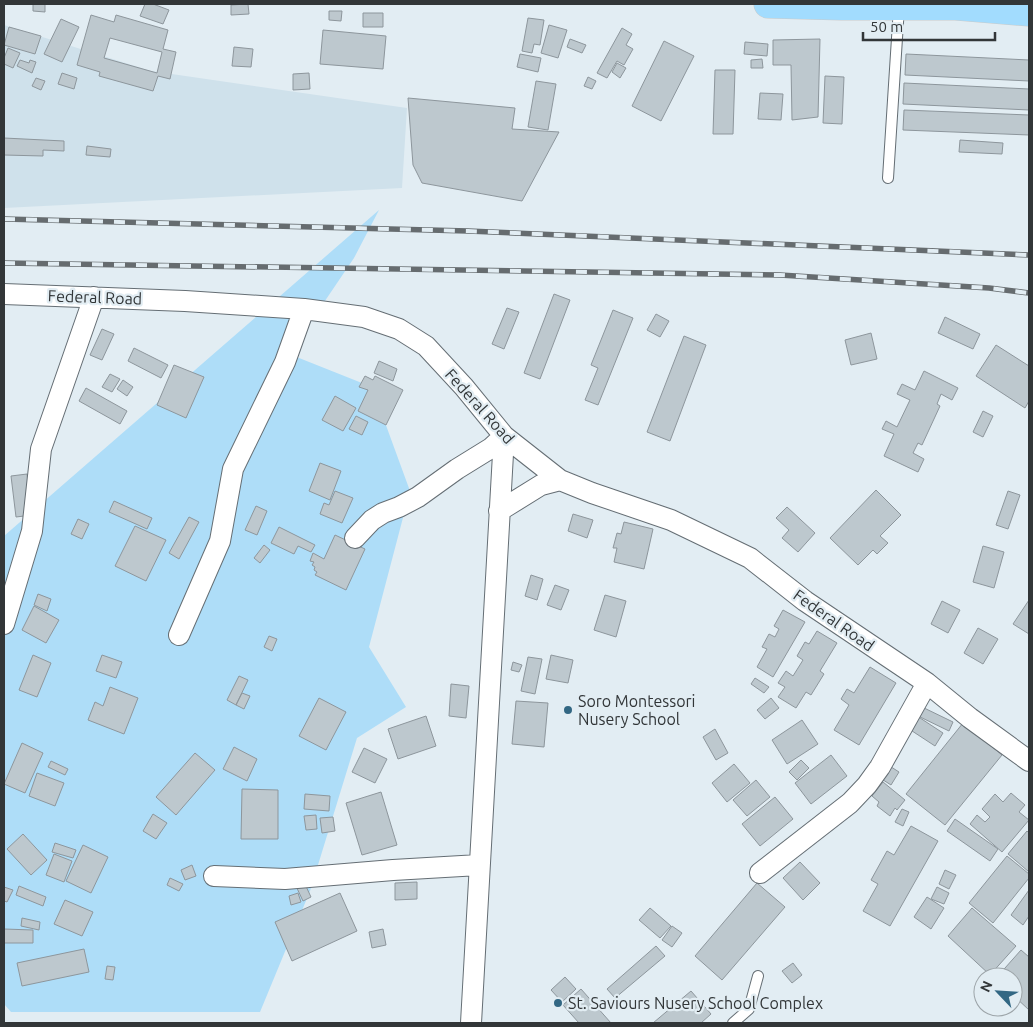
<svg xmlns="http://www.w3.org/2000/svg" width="1033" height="1027" viewBox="0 0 1033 1027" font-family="Ubuntu,sans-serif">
<rect width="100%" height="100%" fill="#e2edf3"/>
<path fill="#cfe1eb" d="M4,25L151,71L407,108L402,188L4,208Z"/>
<path fill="#aeddf8" d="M379,210L354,258L289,354L372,387L410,491L369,647L406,707L357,738L310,891L260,1012H11L4,1004V536Z"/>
<path fill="#bdc8ce" stroke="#8d969c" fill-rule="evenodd" d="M33,4H45V12L33,11Z
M145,4H153L169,10L163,24L140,16Z
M248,4L249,14L231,15V5Z
M329,11H342L341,21L329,20Z
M363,13H383V27H363Z
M91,15L114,22L116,15L168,30L163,49L176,52L170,79L158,76L153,91L99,76L100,72L77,65ZM110,38L162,52L157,73L104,58Z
M528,18L544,20L540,45L534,44L532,53L522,51Z
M61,19L79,27L62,62L44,54Z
M549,25L567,30L558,58L541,53Z
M9,27L41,36L35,54L4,45Z
M622,28L632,34L626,45L633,49L624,65L617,61L607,78L597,73Z
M323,30L386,36L383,69L320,64Z
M570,39L586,45L582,53L567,47Z
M820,39L818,117L792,120L791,65H773V40Z
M664,41L694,56L661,121L632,106Z
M745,42L768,44L767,56L744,54Z
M234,47L253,49L251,67L232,66Z
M8,48L20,53L13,68L4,64V58Z
M520,54L541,58L538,72L517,67Z
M906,54L1029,60V81L905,75Z
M762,59L763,68H751V60Z
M20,60L29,63L30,60L36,62L32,73L17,66Z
M617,63L626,68L620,78L612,72Z
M715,70H735L733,134H713Z
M62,73L77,78L74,89L58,84Z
M309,73L310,89L293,90V74Z
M825,76L844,77L842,124L823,123Z
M588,77L596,81L592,89L584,86Z
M36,78L45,81L41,90L32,86Z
M536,81L556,84L548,130L528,127Z
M904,83L1029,89V110L903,104Z
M760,93L783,94L781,120L758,119Z
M408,98L515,108L512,129L559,132L522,201L422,183L413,165Z
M904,110L1029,115V135L903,130Z
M4,138L64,141V151L43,150V156L4,155Z
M960,140L1003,143L1002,154L959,152Z
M87,146L111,149L110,157L86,155Z
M554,294L570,300L540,379L524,373Z
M507,308L519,312L504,349L492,344Z
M613,310L633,318L598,405L585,400L598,368L591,365Z
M656,314L669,321L660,337L647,330Z
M945,317L980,334L973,349L938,333Z
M102,329L114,334L102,360L90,355Z
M871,333L877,359L851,365L845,340Z
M684,336L706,345L670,441L647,432Z
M996,345L1029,366V401L1025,408L976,376Z
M134,348L168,365L161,378L128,361Z
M379,361L397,369L393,381L374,373Z
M174,365L204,377L186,418L157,405Z
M924,371L958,388L952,400L941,394L937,404L940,406L922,445L918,443L913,453L924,459L918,472L884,456L894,434L882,429L886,421L897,427L910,400L897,394L902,384L915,390Z
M110,374L120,379L112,392L102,387Z
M365,376L373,380L375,376L403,390L386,425L358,411L368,390L359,387Z
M123,380L133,387L127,396L117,389Z
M86,388L127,411L120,424L79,401Z
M335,396L356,408L343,431L322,420Z
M983,411L993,416L983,437L973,432Z
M356,416L368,422L362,435L349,429Z
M320,463L341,471L330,500L309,491Z
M27,474L32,515L16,517L11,476Z
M876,490L901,515L880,536L888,543L877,554L873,550L858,565L830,538Z
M335,491L353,498L342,523L320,514L324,503L329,505Z
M1008,491L1020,495L1008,529L996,525Z
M114,501L152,518L147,529L109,512Z
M256,506L267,511L257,535L245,530Z
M787,507L815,533L798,552L782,538L789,530L776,518Z
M573,514L593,520L587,538L568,531Z
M189,517L199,522L179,559L169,553Z
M78,519L89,524L82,539L71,534Z
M624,522L653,529L644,569L614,562L617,548H613L617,533L621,534Z
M135,526L166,540L146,581L115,566Z
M279,527L315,545L311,552L298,546L294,554L271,543Z
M335,535L365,549L346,590L315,575L317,572L314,570L315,567L312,565L314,562L310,561L313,553L324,559Z
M264,545L270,550L260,563L254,558Z
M983,546L1004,552L994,588L973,582Z
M531,575L543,579L537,600L525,596Z
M555,585L569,590L561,610L547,605Z
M38,594L51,599L47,611L34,605Z
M605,595L626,601L616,637L594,630Z
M1029,600V634L1013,624Z
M942,601L960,610L948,633L931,624Z
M34,606L59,620L46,643L22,630Z
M783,610L805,622L773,677L757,667L767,649L762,647L769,634L775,637L779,629L774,626Z
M978,628L998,639L983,664L964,653Z
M817,631L837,643L820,671L824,674L811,695L806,692L796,708L778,697L785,687L778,683L786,671L793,676L803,660L797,656L805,642L809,644Z
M269,636L277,639L272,651L264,647Z
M33,655L51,663L37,697L19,690Z
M102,655L122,662L116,678L96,671Z
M551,655L573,660L568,683L546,679Z
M528,657L542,659L535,694L521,691Z
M513,662L522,665L519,672L511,670Z
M870,667L896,683L859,745L834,730L849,705L841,699L847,689L854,693Z
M239,676L248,680L236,705L227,700Z
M755,678L769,687L764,693L751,684Z
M451,684L469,686L466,718L449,716Z
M110,687L138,698L124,734L88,720L95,702L103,706Z
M242,693L250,696L244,709L236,705Z
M319,698L346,712L326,750L299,736Z
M771,698L779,708L765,719L757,710Z
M516,701L548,703L544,747L512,744Z
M920,706L953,722L949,731L916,715Z
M914,714L943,733L935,746L906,727Z
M426,716L436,746L398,759L388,729Z
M802,720L818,744L787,764L772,740Z
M963,723L1002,755L945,825L906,794Z
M715,729L728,753L716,760L703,737Z
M22,743L43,753L25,793L4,784Z
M234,747L257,759L247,781L223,769Z
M364,748L387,759L375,783L352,772Z
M195,753L215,770L176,815L156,797Z
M831,755L847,776L811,804L795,783Z
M801,760L809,768L797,780L789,772Z
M51,761L68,769L65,775L48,767Z
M885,763L899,772L891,785L877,776Z
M734,764L750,783L727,802L712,783Z
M37,773L64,783L55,806L29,796Z
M756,780L770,797L747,816L733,800Z
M883,782L905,800L897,810L895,808L890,816L877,806L879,802L872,796Z
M242,789L278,790V839H241Z
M381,792L397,845L362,855L346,803Z
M1011,793L1025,805L1019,812L1029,820L1002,852L970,824L977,815L985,822L990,817L982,809L995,794L1003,802Z
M305,794L330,796L329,811L304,809Z
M775,797L793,819L760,846L742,824Z
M902,809L909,812L903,826L895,822Z
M153,814L167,823L156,839L143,831Z
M316,815L317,829L306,830L304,816Z
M333,817L335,831L322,833L320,818Z
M955,819L998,849L990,861L947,831Z
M911,826L938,841L890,926L863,911L878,884L871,880L887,851L894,855Z
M1027,831L1029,833V872L1008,854Z
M23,834L47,860L31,875L7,849Z
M55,843L76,850L73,858L52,852Z
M83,845L108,857L91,893L66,881Z
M54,854L72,861L64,882L46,875Z
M1007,856L1029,874V878L993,923L969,903Z
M800,862L820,883L803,900L783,878Z
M192,865L196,876L185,880L181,870Z
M945,870L956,875L949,889L939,884Z
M170,878L183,884L179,891L167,885Z
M303,880L311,897L303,901L295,884Z
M417,882V899L395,900V883Z
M757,883L785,907L722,980L695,956Z
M19,886L46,897L43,906L16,895Z
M4,887L13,890L7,902L4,901Z
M937,887L949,893L944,904L931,899Z
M1029,890V916L1023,925L1011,915Z
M298,893L301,902L291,905L289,896Z
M340,893L357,931L292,961L275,922Z
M927,897L944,908L931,929L914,917Z
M65,900L93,912L82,936L54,924Z
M650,908L671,926L660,938L639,920Z
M972,908L1016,946L990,975L948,936Z
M22,918L40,922L39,930L21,926Z
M672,926L682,933L672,947L662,940Z
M4,929L33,930V943H4Z
M383,929L386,945L372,948L369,932Z
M656,946L665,956L615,998L607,989Z
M84,949L89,972L22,986L17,963Z
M1021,950L1029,957V1010L1013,995V977H997Z
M793,963L802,975L792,983L782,971Z
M107,966L115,967L113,980L105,979Z
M565,977L576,989L562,1002L551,990Z
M581,989L611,1023H579L563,1005Z
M691,991L711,1014L701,1023H653Z"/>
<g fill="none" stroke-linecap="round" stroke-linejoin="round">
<g stroke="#656e74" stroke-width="12">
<path id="service" d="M888,178L899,7
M733,1023L749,1009L758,976"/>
</g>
<g stroke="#656e74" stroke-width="22">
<path id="minor" d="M4,294L185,301L304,309L364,317L399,329L426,346L464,387L504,436L560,480L592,493L671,520L750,558L805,601L927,683L970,718L1029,761
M499,511L541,485L560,480
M355,538L372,520L383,513L399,507L418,497L457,469L491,448L504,436
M4,624L32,531L41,449L94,297
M179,635L220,541L233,469L285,362L304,309
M760,873L850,803L867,785L880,767L927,683
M214,876L285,879L393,870L479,865
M471,1023L504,436"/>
</g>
<g stroke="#cacbcb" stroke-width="29">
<path id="trunk" d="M768,4L842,6H956L1029,12"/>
</g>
<use href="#service" stroke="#fff" stroke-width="10"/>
<use href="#minor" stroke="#fff" stroke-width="20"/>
<use href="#trunk" stroke="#a2dcfe" stroke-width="28"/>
<g stroke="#666c6f" stroke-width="5.5">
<path id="rail" d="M4,219L468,231L1029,255
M4,263L780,275L989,288L1029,293"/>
</g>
<use href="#rail" stroke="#e2edf3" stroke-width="4" stroke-dasharray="11" stroke-linecap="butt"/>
</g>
<g fill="#326783" stroke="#e2edf3" stroke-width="2">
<circle cx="568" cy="710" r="5"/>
<circle cx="558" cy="1003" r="5"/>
</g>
<g text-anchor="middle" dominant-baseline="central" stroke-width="4.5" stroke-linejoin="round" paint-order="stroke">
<g font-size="16" fill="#323638" stroke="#e2edf3">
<text transform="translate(95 297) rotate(2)">Federal Road</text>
<text transform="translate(480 406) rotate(48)">Federal Road</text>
<text transform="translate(834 620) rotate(35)">Federal Road</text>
</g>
<g font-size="16" fill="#323638" stroke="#e2edf3" text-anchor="start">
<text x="578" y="701">Soro Montessori<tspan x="578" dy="18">Nusery School</tspan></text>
<text x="568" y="1003">St. Saviours Nusery School Complex</text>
</g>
</g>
<rect width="1033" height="1027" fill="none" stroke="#323638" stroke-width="10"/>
<g transform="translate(998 992) rotate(295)"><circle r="24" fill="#e2edf3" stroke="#9ca4a8"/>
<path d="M0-4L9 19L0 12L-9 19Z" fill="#326783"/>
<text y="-8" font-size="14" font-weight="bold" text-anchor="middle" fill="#323638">N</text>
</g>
<path d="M863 32v8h132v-8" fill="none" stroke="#323638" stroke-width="2.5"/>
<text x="870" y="32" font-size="15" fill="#323638" stroke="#e2edf3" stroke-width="4" paint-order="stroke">50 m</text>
</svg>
